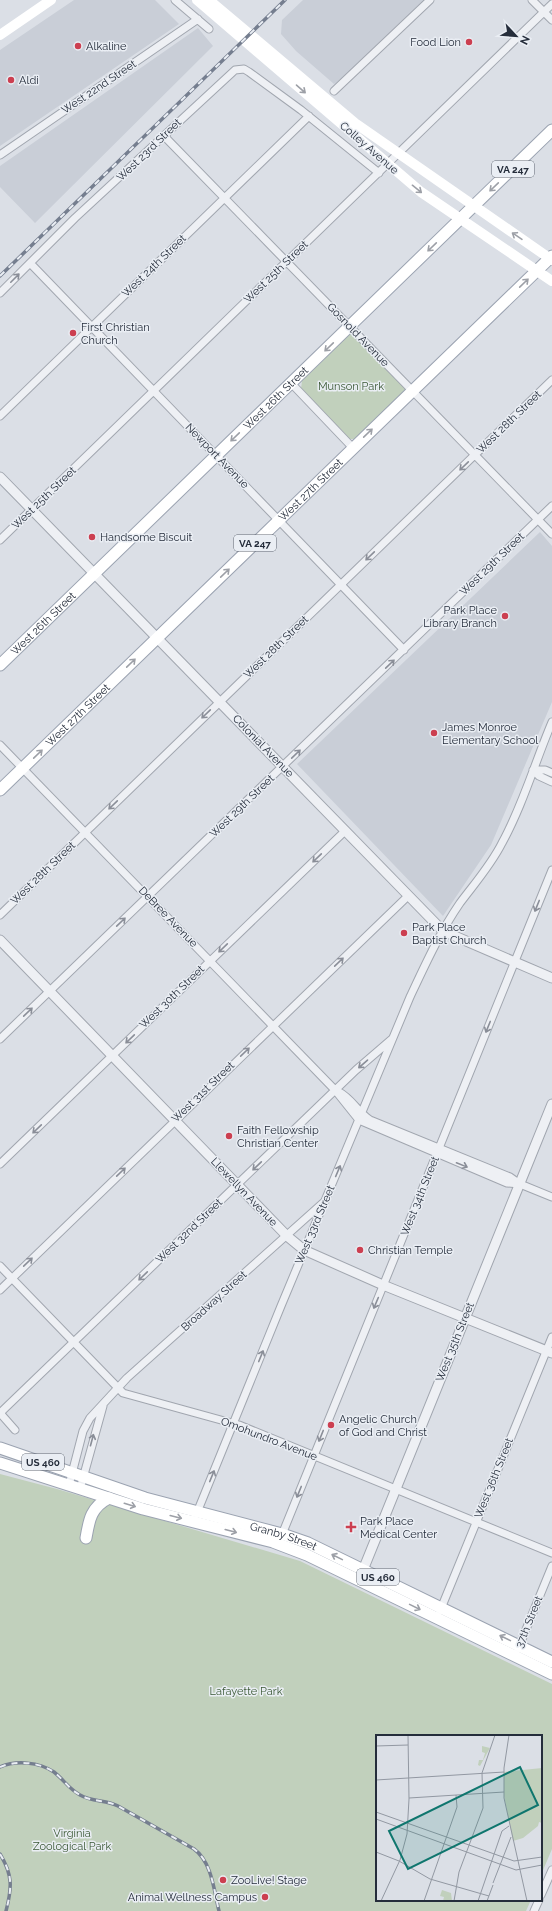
<svg xmlns="http://www.w3.org/2000/svg" width="552" height="1911" viewBox="0 0 552 1911" font-family="Raleway,sans-serif">
<rect width="100%" height="100%" fill="#dbdfe6"/>
<path fill="#c9ced7" d="M74,0H155L179,24L0,146V50Z
M303,0H426L357,67L334,84L296,51L281,34L282,20Z
M198,28L213,46L35,223L0,187V166Z
M540,532L552,546V702L491,845L443,916L297,764Z"/>
<path fill="#c1d0bc" d="M350,334L354,335L406,389L405,392L354,439H349L301,389L302,381Z
M0,1474L57,1489L300,1561L552,1684V1849L541,1875V1736H377V1900H531L526,1911H0Z"/>
<g fill="none" stroke-linecap="round" stroke-linejoin="round">
<g stroke="#a1a6af" stroke-width="9">
<path id="minor" d="M175,0L209,29
M532,0L552,20
M334,91L430,0
M164,136L552,534
M0,155L198,19
M30,263L404,650
M0,293L75,218L235,70L244,69L249,72L301,110L379,173
M291,383L353,448
M0,416L309,116
M0,540L552,4
M0,745L335,1090L359,1120L507,1183L520,1184
M533,770L539,776L552,782
M533,770H545L552,773
M0,915L552,380
M0,1039L552,506
M339,1092C351,1098 358,1112 370,1120L510,1177L520,1184L552,1197
M0,1164L345,831
M0,1266L123,1393L239,1425L552,1553
M0,1290L408,896
M0,1413L356,1070L392,1039
M0,1413L15,1430
M69,1485L83,1431L90,1418L127,1378L325,1201
M80,1489L103,1406
M196,1515L281,1306L410,997C425,965 440,932 460,903C475,883 491,865 502,843C523,805 535,762 552,722
M281,1537L552,870
M440,1611L552,1337
M518,1649L552,1566
M541,1895L552,1870
M534,1911L539,1900"/>
</g>
<g stroke="#a1a6af" stroke-width="11">
<path id="tertiary" d="M0,477L443,931L552,978
M0,940L287,1236L304,1250L383,1285L552,1353
M361,1575L552,1104"/>
</g>
<g stroke="#9ba3b1" stroke-width="13">
<g id="primary">
<path id="s1" d="M0,665L552,130"/>
<path id="s2" d="M0,790L552,256"/>
<path id="s3" d="M0,1448L145,1498L282,1534L308,1543L552,1662"/>
<path d="M0,1463L143,1509L273,1542L307,1555L552,1674"/>
<path d="M86,1538C89,1520 91,1507 109,1498"/>
</g>
</g>
<use href="#minor" stroke="#eef0f4" stroke-width="7"/>
<use href="#tertiary" stroke="#eef0f4" stroke-width="9"/>
<path stroke="#fff" stroke-width="10" d="M197,0L421,192L552,281
M209,0L355,123L552,260
M0,35L51,0"/>
<use href="#primary" stroke="#fff" stroke-width="11"/>
<g stroke="#757e8f" stroke-width="3.5">
<path id="rail" d="M0,276L285,0
M0,1767C16,1760 39,1762 54,1772C63,1779 69,1789 80,1795C92,1802 106,1800 118,1806L194,1849C212,1862 214,1891 219,1911
M0,1854C13,1875 12,1888 6,1911"/>
</g>
<use href="#rail" stroke="#eaeef4" stroke-width="2" stroke-dasharray="6" stroke-linecap="butt"/>
</g>
<defs><path id="oneway-shaft" d="M-6 0H5M1.5-3L5.5 0L1.5 3" fill="none" stroke-width="1.6" stroke-linecap="round" stroke-linejoin="round"/></defs>
<g stroke="#9da0a7">
<use href="#oneway-shaft" transform="translate(301 89) rotate(41)"/>
<use href="#oneway-shaft" transform="translate(494 187) rotate(136)"/>
<use href="#oneway-shaft" transform="translate(417 189) rotate(39)"/>
<use href="#oneway-shaft" transform="translate(517 236) rotate(-146)"/>
<use href="#oneway-shaft" transform="translate(432 247) rotate(136)"/>
<use href="#oneway-shaft" transform="translate(524 283) rotate(-44)"/>
<use href="#oneway-shaft" transform="translate(329 347) rotate(136)"/>
<use href="#oneway-shaft" transform="translate(368 433) rotate(-44)"/>
<use href="#oneway-shaft" transform="translate(235 437) rotate(136)"/>
<use href="#oneway-shaft" transform="translate(225 573) rotate(-44)"/>
<use href="#oneway-shaft" transform="translate(131 663) rotate(-44)"/>
<use href="#oneway-shaft" transform="translate(38 754) rotate(-44)"/>
<use href="#oneway-shaft" transform="translate(130 1505) rotate(17)"/>
<use href="#oneway-shaft" transform="translate(176 1517) rotate(14)"/>
<use href="#oneway-shaft" transform="translate(231 1531) rotate(15)"/>
<use href="#oneway-shaft" transform="translate(337 1557) rotate(-154)"/>
<use href="#oneway-shaft" transform="translate(415 1607) rotate(26)"/>
<use href="#oneway-shaft" transform="translate(505 1638) rotate(-154)"/>
</g>
<g stroke="#8a8e98">
<use href="#oneway-shaft" transform="translate(15 278) rotate(-45)"/>
<use href="#oneway-shaft" transform="translate(464 466) rotate(136)"/>
<use href="#oneway-shaft" transform="translate(370 556) rotate(136)"/>
<use href="#oneway-shaft" transform="translate(390 664) rotate(-44)"/>
<use href="#oneway-shaft" transform="translate(206 714) rotate(136)"/>
<use href="#oneway-shaft" transform="translate(296 754) rotate(-44)"/>
<use href="#oneway-shaft" transform="translate(113 805) rotate(136)"/>
<use href="#oneway-shaft" transform="translate(317 858) rotate(136)"/>
<use href="#oneway-shaft" transform="translate(537 906) rotate(112)"/>
<use href="#oneway-shaft" transform="translate(121 922) rotate(-44)"/>
<use href="#oneway-shaft" transform="translate(223 948) rotate(136)"/>
<use href="#oneway-shaft" transform="translate(339 962) rotate(-44)"/>
<use href="#oneway-shaft" transform="translate(28 1012) rotate(-44)"/>
<use href="#oneway-shaft" transform="translate(488 1027) rotate(112)"/>
<use href="#oneway-shaft" transform="translate(130 1039) rotate(136)"/>
<use href="#oneway-shaft" transform="translate(245 1052) rotate(-44)"/>
<use href="#oneway-shaft" transform="translate(363 1064) rotate(139)"/>
<use href="#oneway-shaft" transform="translate(37 1129) rotate(136)"/>
<use href="#oneway-shaft" transform="translate(462 1165) rotate(22)"/>
<use href="#oneway-shaft" transform="translate(257 1166) rotate(136)"/>
<use href="#oneway-shaft" transform="translate(338 1171) rotate(-67)"/>
<use href="#oneway-shaft" transform="translate(121 1172) rotate(-44)"/>
<use href="#oneway-shaft" transform="translate(28 1262) rotate(-44)"/>
<use href="#oneway-shaft" transform="translate(143 1276) rotate(136)"/>
<use href="#oneway-shaft" transform="translate(376 1303) rotate(113)"/>
<use href="#oneway-shaft" transform="translate(261 1356) rotate(-68)"/>
<use href="#oneway-shaft" transform="translate(321 1436) rotate(112)"/>
<use href="#oneway-shaft" transform="translate(92 1440) rotate(-75)"/>
<use href="#oneway-shaft" transform="translate(212 1476) rotate(-68)"/>
<use href="#oneway-shaft" transform="translate(299 1492) rotate(112)"/>
</g>
<g fill="#cc3f50" stroke="#eaeef4" stroke-width="1.5">
<circle cx="469" cy="42" r="4"/>
<circle cx="78" cy="46" r="4"/>
<circle cx="11" cy="80" r="4"/>
<circle cx="73" cy="333" r="4"/>
<circle cx="92" cy="537" r="4"/>
<circle cx="505" cy="616" r="4"/>
<circle cx="434" cy="733" r="4"/>
<circle cx="404" cy="933" r="4"/>
<circle cx="229" cy="1136" r="4"/>
<circle cx="360" cy="1250" r="4"/>
<circle cx="331" cy="1425" r="4"/>
<path d="M349 1521h4v4h4v4h-4v4h-4v-4h-4v-4h4z"/>
<circle cx="223" cy="1880" r="4"/>
<circle cx="265" cy="1897" r="4"/>
</g>
<g text-anchor="middle" dominant-baseline="central" stroke-width="3" stroke-linejoin="round" paint-order="stroke">
<g fill="#eaeef4" stroke="#606772" stroke-width="1">
<rect x="492" y="161" width="42" height="16" rx="3"/>
<rect x="234" y="535" width="42" height="16" rx="3"/>
<rect x="22" y="1454" width="42" height="16" rx="3"/>
<rect x="357" y="1569" width="42" height="16" rx="3"/>
</g>
<g font-size="10" font-weight="bold" fill="#252d3b">
<text x="513" y="169">VA 247</text>
<text x="255" y="543">VA 247</text>
<text x="43" y="1462">US 460</text>
<text x="378" y="1577">US 460</text>
</g>
<g font-size="11" fill="#252d3b" stroke="#eaeef4" text-anchor="start">
<text x="461" y="42" text-anchor="end">Food Lion</text>
<text x="86" y="46">Alkaline</text>
<text x="19" y="80">Aldi</text>
<text x="81" y="327">First Christian<tspan x="81" dy="13">Church</tspan></text>
<text x="100" y="537">Handsome Biscuit</text>
<text x="497" y="610" text-anchor="end">Park Place<tspan x="497" dy="13">Library Branch</tspan></text>
<text x="442" y="727">James Monroe<tspan x="442" dy="13">Elementary School</tspan></text>
<text x="412" y="927">Park Place<tspan x="412" dy="13">Baptist Church</tspan></text>
<text x="237" y="1130">Faith Fellowship<tspan x="237" dy="13">Christian Center</tspan></text>
<text x="368" y="1250">Christian Temple</text>
<text x="339" y="1419">Angelic Church<tspan x="339" dy="13">of God and Christ</tspan></text>
<text x="360" y="1521">Park Place<tspan x="360" dy="13">Medical Center</tspan></text>
<text x="231" y="1880">ZooLive! Stage</text>
<text x="257" y="1897" text-anchor="end">Animal Wellness Campus</text>
</g>
<g font-size="11" fill="#252d3b" stroke="#eaeef4">
<text transform="translate(99 87) rotate(-34)">West 22nd Street</text>
<text transform="translate(369 148) rotate(41)">Colley Avenue</text>
<text transform="translate(149 150) rotate(-44)">West 23rd Street</text>
<text transform="translate(154 266) rotate(-44)">West 24th Street</text>
<text transform="translate(276 272) rotate(-44)">West 25th Street</text>
<text transform="translate(358 335) rotate(46)">Gosnold Avenue</text>
<text stroke="none"><textPath href="#s1" startOffset="384">West 26th Street</textPath></text>
<text transform="translate(509 422) rotate(-44)">West 28th Street</text>
<text transform="translate(217 456) rotate(46)">Newport Avenue</text>
<text stroke="none"><textPath href="#s2" startOffset="432">West 27th Street</textPath></text>
<text transform="translate(44 498) rotate(-44)">West 25th Street</text>
<text transform="translate(492 564) rotate(-44)">West 29th Street</text>
<text stroke="none"><textPath href="#s1" startOffset="60">West 26th Street</textPath></text>
<text transform="translate(276 647) rotate(-44)">West 28th Street</text>
<text stroke="none"><textPath href="#s2" startOffset="108">West 27th Street</textPath></text>
<text transform="translate(263 746) rotate(46)">Colonial Avenue</text>
<text transform="translate(242 806) rotate(-44)">West 29th Street</text>
<text transform="translate(43 873) rotate(-44)">West 28th Street</text>
<text transform="translate(168 917) rotate(46)">DeBree Avenue</text>
<text transform="translate(172 997) rotate(-44)">West 30th Street</text>
<text transform="translate(203 1092) rotate(-44)">West 31st Street</text>
<text transform="translate(244 1192) rotate(46)">Llewellyn Avenue</text>
<text transform="translate(420 1196) rotate(-68)">West 34th Street</text>
<text transform="translate(315 1225) rotate(-67)">West 33rd Street</text>
<text transform="translate(189 1231) rotate(-44)">West 32nd Street</text>
<text transform="translate(214 1301) rotate(-42)">Broadway Street</text>
<text transform="translate(455 1342) rotate(-68)">West 35th Street</text>
<text transform="translate(269 1439) rotate(21)">Omohundro Avenue</text>
<text transform="translate(494 1478) rotate(-68)">West 36th Street</text>
<text stroke="none"><textPath href="#s3" startOffset="297">Granby Street</textPath></text>
<text transform="translate(529 1622) rotate(-68)">37th Street</text>
</g>
<g font-size="11" fill="#395733" stroke="#eaeef4">
<text x="351" y="386">Munson Park</text>
<text x="246" y="1691">Lafayette Park</text>
<text x="72" y="1833">Virginia<tspan x="72" dy="13">Zoological Park</tspan></text>
</g>
</g>
<g transform="translate(376 1735)">
<rect width="166" height="166" fill="#dbdfe6"/>
<path d="M106,11L114,13L104,31L102,30L103,25H107L109,18L106,17ZM166,33V88L163,87L162,91L147,103L137,106L128,61V37ZM66,155L75,158L76,166H67L68,162L64,161Z" fill="#c1d0bc"/>
<path fill="none" stroke="#9298a2" stroke-width="1" d="M133,0L128,33V63L151,166M0,11L32,10M0,45L128,37M33,63L128,57M0,77L138,126L166,122M0,84L140,135L166,130M0,117L23,126M23,126L54,144L113,161M117,148L135,102M5,166L24,125L31,99L33,64L32,0M48,166L81,72L80,60M78,166L83,137L107,73L106,38L119,0M102,166L126,96L133,91M111,166L117,150"/>
<path fill="#0f766e" fill-opacity="0.15" stroke="#0f766e" stroke-width="2" d="M144,32L162,70L32,134L13,96Z"/>
<rect width="166" height="166" fill="none" stroke="#252d3b" stroke-width="2"/>
</g>
<g transform="translate(516 36) rotate(116)" stroke="#eaeef4" stroke-width="3" paint-order="stroke">
<path d="M0-3L7 15L0 10L-7 15Z" fill="#252d3b"/>
<text y="-6" font-size="11" font-weight="bold" text-anchor="middle" fill="#252d3b">N</text>
</g>
</svg>
